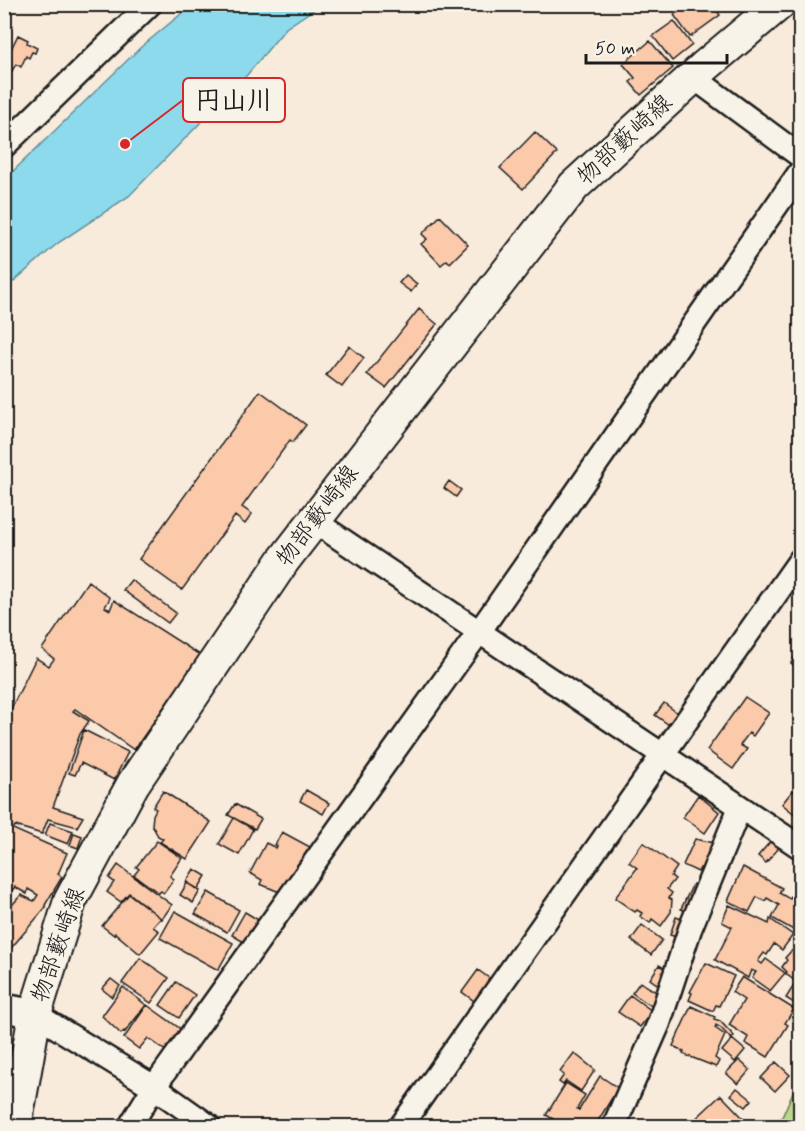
<svg xmlns="http://www.w3.org/2000/svg" width="805" height="1131" viewBox="0 0 805 1131" font-family="Mynerve,'Klee One',sans-serif">
<rect width="100%" height="100%" fill="#f8ebdc"/>
<filter id="ink" filterUnits="userSpaceOnUse"><feTurbulence type="fractalNoise" baseFrequency=".0167" numOctaves="2"/><feDisplacementMap in="SourceGraphic" scale="12" xChannelSelector="R" yChannelSelector="G"/><feConvolveMatrix kernelMatrix="1 2 1 2 8 2 1 2 1" color-interpolation-filters="sRGB"/></filter>
<g filter="url(#ink)">
<path fill="#bad58c" stroke="#6b7854" stroke-width="1.5" d="M800,1076V1126H778L779,1124Z"/>
<path fill="#8ddaec" stroke="#608e99" stroke-width="1.5" d="M192,5H320L286,28L247,75L129,196L58,243L5,289V179L141,47Z"/>
<path fill="#fbcaab" stroke="#1c1c1c" stroke-width="1.5" d="M689,4H712L720,15L690,37L674,15Z
M674,21L692,45L672,61L653,36Z
M18,35L28,40L27,43L37,48L35,53L32,52L29,58L26,56L21,67L16,64L10,74L4,72V63Z
M650,41L673,68L641,95L630,82L635,78L623,64Z
M535,132L557,153L523,189L500,168Z
M440,216L468,245L450,263L447,260L441,265L421,244L427,239L422,234Z
M406,275L417,284L411,292L399,283Z
M419,309L437,324L386,388L367,374Z
M349,346L364,358L342,387L326,375Z
M260,391L306,425L293,442L290,440L242,507L252,514L245,524L235,516L182,590L139,559Z
M449,481L461,490L456,497L444,488Z
M131,580L176,613L168,623L123,590Z
M88,581L110,598L105,607L110,610L114,600L200,655L134,750L75,709L73,711L89,721L80,734L53,807L83,817L77,827L48,819L42,834L15,826L13,829L67,853L58,874L62,877L45,905L46,907L6,954L4,914L21,895L34,901L38,895L28,889L27,894L15,887L7,896H4V723L36,658L49,666L54,659L42,649Z
M800,649V670L791,663Z
M745,697L769,713L753,736L749,733L740,745L747,749L733,769L707,750Z
M664,703L691,723L682,734L655,715Z
M84,730L128,752L114,780L81,763L75,775L69,773Z
M306,790L329,803L323,814L300,801Z
M793,790L800,796V814L798,817L782,804Z
M163,791L211,822L187,859L160,842L163,839L158,836L152,825L153,815L156,809L153,807Z
M698,795L719,812L705,833L683,817Z
M235,804L261,819L255,829L228,815Z
M234,818L253,829L239,855L219,844Z
M50,823L73,831L68,844L45,835Z
M282,832L310,847L282,893L260,884L262,880L250,873L266,843L276,848L277,846L275,845Z
M74,833L82,836L78,848L70,845Z
M775,836L783,843L766,863L758,856Z
M695,839L724,845L708,871L700,868L698,872L683,865Z
M157,841L182,858L170,876L174,879L164,893L161,891L159,893L134,875L139,869L136,867Z
M643,842L677,867L671,876L675,879L667,889L672,893L669,898L672,900L671,912L661,926L652,919L650,923L640,916L642,913L637,910L635,912L615,898L637,868L629,862Z
M118,865L172,905L162,919L129,893L121,902L107,892L114,882L109,878Z
M743,867L782,888L779,893L790,899L791,896L800,901V920L795,931L772,918L779,905L767,898L765,901L757,897L749,912L728,901Z
M194,869L206,876L198,889L186,882Z
M187,883L200,891L193,903L180,895Z
M693,884L715,894L703,919L681,909Z
M208,892L239,910L227,932L195,914Z
M129,894L161,918L153,927L159,931L140,954L115,933L114,935L102,926Z
M729,905L769,924L770,919L793,935L782,950L774,944L767,955L764,953L758,961L762,964L766,959L785,973L770,991L752,978L756,972L751,970L748,978L715,960L732,927L722,922Z
M175,911L233,943L218,970L160,938Z
M245,912L260,921L247,944L232,935Z
M676,917L700,926L694,943L670,935Z
M642,925L662,940L651,955L631,940Z
M800,935V974L795,981L786,974L787,972L782,967L787,960L785,958L791,951L795,952L793,951L799,943L796,941Z
M140,958L169,978L151,1003L122,983Z
M706,963L734,976L719,1006L716,1005L713,1011L689,1000L692,993L690,992Z
M659,965L667,970L657,984L650,979Z
M478,970L497,984L481,1006L462,992Z
M742,977L794,1009L785,1023L788,1025L768,1057L745,1043L748,1037L729,1025L744,1000L732,992Z
M111,979L120,986L112,997L102,989Z
M176,982L195,995L179,1018L160,1005Z
M640,982L661,995L653,1007L632,993Z
M796,982L800,985V1007L786,998Z
M123,987L146,1005L125,1032L124,1031L121,1034L102,1016Z
M630,995L652,1011L640,1027L618,1012Z
M147,1005L182,1030L167,1052L148,1038L139,1049L124,1038Z
M691,1006L715,1017L714,1019L720,1021L734,1036L731,1039L721,1028L716,1025L715,1028L725,1035L715,1058L719,1061L716,1067L683,1054L684,1052L673,1046Z
M732,1039L745,1050L735,1062L722,1051Z
M574,1053L595,1070L581,1091L566,1081L563,1085L559,1082L564,1075L560,1072Z
M739,1060L750,1070L738,1084L726,1073Z
M776,1062L790,1075L775,1091L761,1078Z
M600,1076L618,1088L595,1126H575L569,1123L565,1126L546,1115L566,1083L585,1095L577,1109L579,1110Z
M737,1088L752,1100L746,1107L731,1095Z
M721,1095L748,1123L751,1121L756,1126H688Z"/>
<g fill="none" stroke-linecap="round" stroke-linejoin="round">
<g stroke="#1c1c1c" stroke-width="27">
<path id="minor" d="M693,77L800,156
M4,146L150,4
M314,521L800,847
M35,1014L154,1087L209,1126
M130,1126L154,1087L479,632L800,172
M401,1126L800,560
M614,1126L659,1023L690,929L740,807"/>
</g>
<g stroke="#1c1c1c" stroke-width="32">
<path id="tertiary" d="M4,1008L35,1014"/>
</g>
<g stroke="#1c1c1c" stroke-width="36">
<path id="secondary" d="M15,1126L35,1014L70,901L133,784L283,561L574,186L704,67L779,4"/>
</g>
<use href="#minor" stroke="#f7f3e8" stroke-width="22"/>
<use href="#tertiary" stroke="#f7f3e8" stroke-width="27"/>
<use href="#secondary" stroke="#f7f3e8" stroke-width="32"/>
</g>
</g>
<g text-anchor="middle" dominant-baseline="central" stroke-width="5" stroke-linejoin="round" paint-order="stroke">
<g font-size="24" fill="#1c1c1c" stroke="#f7f3e8">
<text transform="translate(625 140) rotate(-43)">物部藪崎線</text>
<text transform="translate(318 516) rotate(-53)">物部藪崎線</text>
<text transform="translate(59 945) rotate(-71)">物部藪崎線</text>
</g>
</g>
<path fill="none" stroke="#d62828" stroke-width="2" d="M125 144L183 100"/>
<circle fill="#d62828" stroke="#f7f3e8" stroke-width="2" cx="125" cy="144" r="6"/>
<rect fill="#f7f3e8" stroke="#d62828" stroke-width="2" x="183" y="78" width="102" height="44" rx="6"/>
<g font-size="26" text-anchor="middle" font-weight="bold" fill="#1c1c1c">
<text x="234" y="109">円山川</text>
</g>
<rect width="805" height="1131" fill="none" stroke="#f7f3e8" stroke-width="24"/>
<rect x="12" y="12" width="781" height="1107" fill="none" stroke="#1c1c1c" stroke-width="2" filter="url(#ink)"/>
<path d="M586 54v9h141v-9" fill="none" stroke="#1c1c1c" stroke-width="3"/>
<text x="595" y="54" font-size="18" fill="#1c1c1c" stroke="#f7f3e8" stroke-width="4.5" paint-order="stroke">50 m</text>
</svg>
